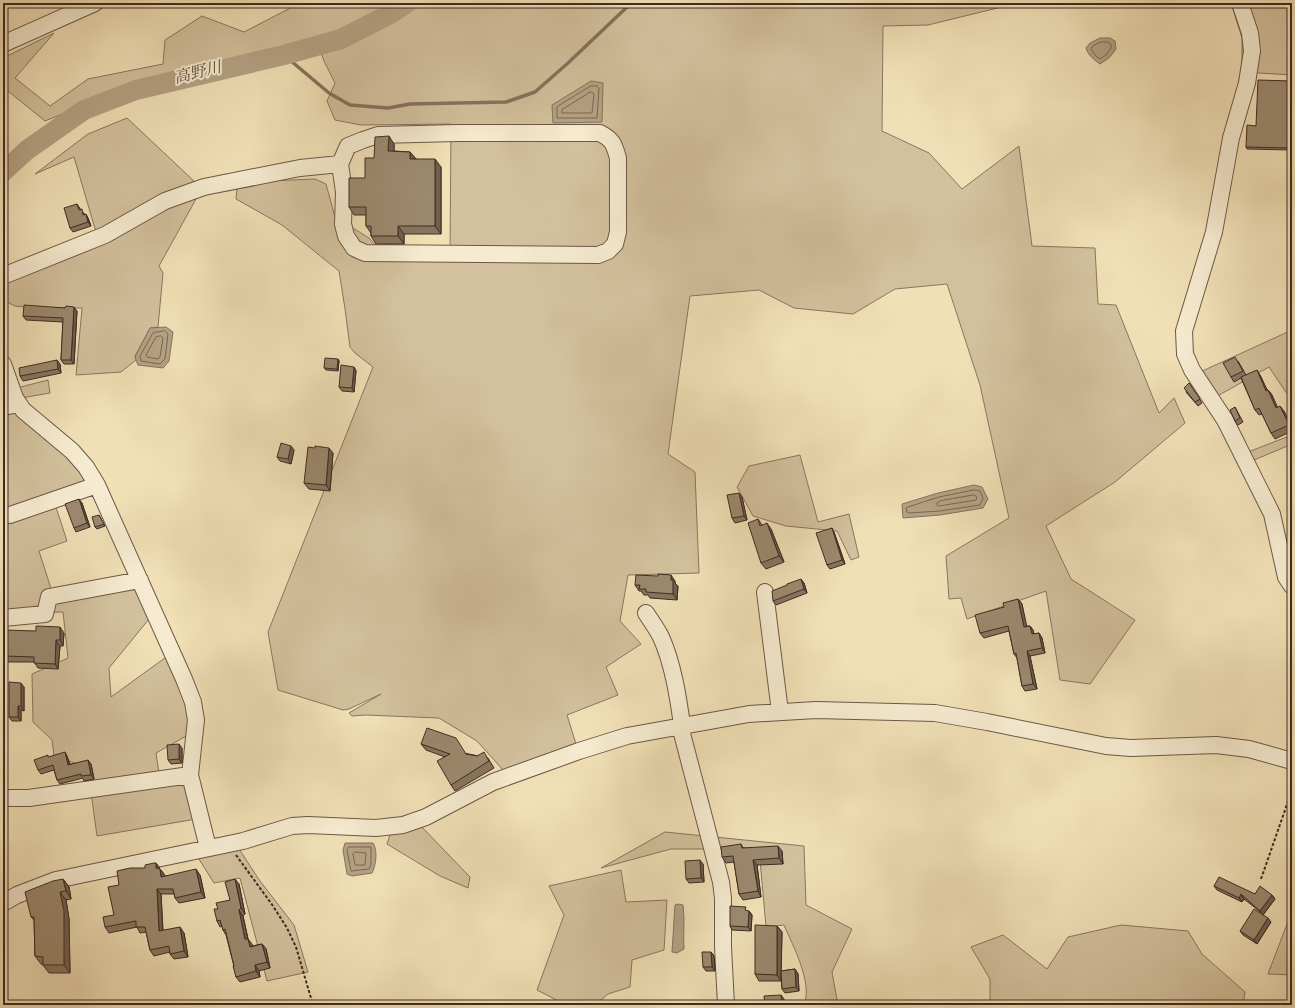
<svg xmlns="http://www.w3.org/2000/svg" width="1295" height="1008" viewBox="0 0 1295 1008" font-family="'Sorts Mill Goudy','Noto Serif JP',serif">
<rect width="100%" height="100%" fill="#f1e0b6"/>
<filter id="stains"><feTurbulence type="fractalNoise" baseFrequency=".005" numOctaves="4"/><feColorMatrix values="0 0 0 0 .2 0 0 0 0 .09 0 0 0 0 .02 0 0 0 .5 -.17"/></filter>
<radialGradient id="worn" r=".72"><stop offset=".6" stop-color="#630" stop-opacity="0"/><stop offset="1" stop-color="#630" stop-opacity=".3"/></radialGradient>
<path fill="#d3c19d" stroke="#8a7660" d="M300,3H1018L928,25L883,26L882,131L929,153L962,189L1019,146L1032,246L1095,248L1098,304L1116,305L1159,413L1174,398L1185,423L1115,482L1046,526L1071,579L1135,620L1090,684L1060,680L1046,591L967,619L961,598L949,599L946,556L1009,518L980,385L947,284L895,289L853,314L794,308L759,290L690,296L668,454L695,472L699,573L628,575L620,621L641,644L606,667L618,695L567,715L576,744L503,770L477,741L439,718L365,715L352,716L349,713L381,694L349,709L343,710L278,690L268,632L373,367L355,353L350,347L345,309L339,271L282,225L236,199L237,188L269,181L315,179L326,184L335,217L369,238L390,261L450,260L451,124L361,125L335,120L327,101L335,83L324,61L316,39L148,81L109,95L45,121L8,91L3,95V58L54,33L15,78L50,106L88,79L163,64L165,40L202,16L244,32Z
M1231,3H1292V75L1242,72V38Z
M127,118L196,183L96,232L74,157L35,174L88,134Z
M190,196L196,199L159,266L163,273L158,327L150,328L135,356L136,360L121,372L76,375L82,308H32L15,306L3,300V283Z
M1292,330V401L1269,367L1214,398L1198,373Z
M48,380L50,393L10,400L70,455L89,481L52,495L67,541L39,551L54,598L134,585L149,619L109,668L111,697L169,655L190,703L188,735L156,753L160,780L184,777L196,819L97,836L91,792L90,768L54,756L52,740L33,722L32,674L68,658L63,612L3,613V385L5,391Z
M1292,435V444L1252,461L1248,452Z
M800,455L818,522L849,514L859,557L851,560L837,531L786,526L753,516L737,487L749,466Z
M418,823L470,877L468,888L440,876L387,844L391,832Z
M665,832L804,846L806,905L852,929L832,972L838,1005H804C813,983 793,946 784,925L766,927L760,860L710,849H671L601,868Z
M239,849L260,881L294,925L308,972L267,981L240,878L214,883L197,856Z
M621,870L626,902L667,900L664,950L632,960L630,987L608,994L595,1005H566L537,990L564,915L549,886Z
M1292,911V975L1268,974Z
M1121,925L1188,931L1202,954L1245,992L1243,1005H990V979L971,947L1003,935L1047,969L1068,937Z"/>
<path fill="#b5a284" stroke="#86725d" d="M1100,38H1110L1115,41L1116,49L1109,58L1100,64C1093,59 1088,55 1086,48L1090,43Z
M591,81L603,83L602,122L553,123L552,105Z
M166,327L173,332L169,361L163,368L138,365L135,357L150,328Z
M974,485L982,487L988,499L983,508L940,515L903,518L902,504L938,493Z
M345,843H373C378,850 376,866 372,873L352,876L347,874L343,850Z
M678,904L683,905C685,920 683,934 684,949L677,953L672,952L675,905Z"/>
<g fill="none" stroke-linecap="round" stroke-linejoin="round">
<path stroke="#7a6653" stroke-width="1" d="M1101,42H1108L1111,44V48L1106,55L1100,59L1096,56L1091,49L1093,46Z
M591,86H597L599,88L597,118H557V107Z
M591,92L594,94L592,113H562V110Z
M165,331L168,334L165,359L160,364L141,361L140,356L153,333Z
M161,336L163,338L160,357L158,359L147,357L146,355L156,337Z
M974,490L980,491L983,498L980,505L940,511L909,513L907,512L906,508L908,507L939,497Z
M974,495L977,497L976,500L939,506L937,505V503L940,501Z
M349,847H371V865L369,869L351,871L347,850Z
M355,852L366,853L365,865H355L353,854Z"/>
<path stroke="#86725d" stroke-width="3.5" d="M284,55L329,93L350,105L388,108L410,104L506,102L535,92L568,63L626,8L636,3"/>
<path stroke="#b5a284" stroke-width="20" d="M3,172L27,150L84,110L136,90L284,55L341,39L392,13L407,3"/>
<g stroke="#6c5847" stroke-width="18">
<path id="minor" d="M1240,3L1250,33L1252,51L1247,83L1231,138L1214,232L1184,331L1185,354L1192,370L1225,420L1272,514L1286,577L1292,586
M3,44L95,3
M457,133H600C613,140 614,144 618,158V232L615,244L608,251L598,255L365,253L354,248L346,236L343,224L344,192L340,164L348,146L363,140L378,135Z
M3,276L105,235L165,201L204,187L300,168L340,164
M3,364L15,398L23,410L72,451L86,467L97,485L184,679L193,702L196,720L190,775L208,848
M3,407L19,404
M10,515L97,485
M765,592L780,712
M646,613C651,621 657,629 661,637C673,664 678,696 682,725
M3,618L45,614L49,597L140,580
M680,726L721,882L723,898V947L726,1005
M3,798H29L190,775
M3,903L17,895L56,880L243,841L292,826L308,825L376,828L403,825L426,817L493,782L579,751L627,736L749,714L816,710L935,713L987,722L1106,746L1131,748L1216,745L1249,749L1292,761"/>
</g>
<path stroke="#402a22" stroke-width="2" stroke-dasharray="3 2" stroke-linecap="butt" d="M236,855L273,906L287,928L296,947L313,1005
M1261,879L1292,790"/>
<use href="#minor" stroke="#f6ebd0" stroke-width="16"/>
</g>
<path fill="#86765f" stroke="#402a22" d="M1292,81V150L1247,149L1246,147L1256,126Z
M394,144V151L410,152L416,159L441,167V234H404V244H376L371,236V233L366,226V215H354L349,207L365,178L374,158Z
M77,204L81,210L88,218L91,226L73,232L70,228Z
M65,308L77,311L74,364H64L61,360L63,322L26,320L23,316Z
M338,359L339,361L338,371L326,370L324,368Z
M1238,361L1246,375H1260L1267,390H1268L1272,395L1277,407L1284,411L1292,429V431L1275,439L1271,433L1262,414L1259,415L1255,410L1241,378L1234,382L1231,377Z
M60,364L61,373L23,381L20,376Z
M354,367L356,371L354,392L342,391L339,387Z
M1189,383L1202,403L1198,406L1186,392Z
M1235,407L1243,422L1238,425L1235,421Z
M294,450L291,464L280,461L277,457Z
M333,453L330,491L309,489L304,483Z
M742,497L747,520L735,523L732,518Z
M82,503L90,527L76,532L74,528Z
M99,515L105,526L97,529L95,527Z
M758,519L762,525L771,529L784,562L766,569L761,563Z
M834,532L845,564L830,569L827,565Z
M675,581V583L678,586L677,600L650,598L648,595H644L641,591H639L635,585Z
M804,583L807,593L776,605L773,601Z
M1018,599L1022,604L1026,626H1030L1033,630L1034,634L1039,633L1042,638L1045,653L1030,656L1037,689L1025,691L1022,686L1017,658L1014,654L1009,631L984,638L980,633L1004,607Z
M64,633L63,646H60L58,669L38,668L34,662H8L5,656Z
M24,687V711L21,710V721H12L9,717Z
M421,744L488,758L494,768L455,791L451,785L445,757L426,750Z
M182,748V763L171,764L168,760Z
M67,756L70,764H91L94,779L84,781L83,778L60,784L57,780L54,770L41,774L38,770L49,757Z
M741,844L743,848L782,851L783,864L757,865L761,897L743,900L739,894L734,862L726,863L722,857Z
M703,864L704,882L689,883L686,879Z
M160,869L164,874V876L200,875L205,898L179,903L175,898V894H161L163,930L184,933L188,957L174,959L170,954V952L154,956L150,950L146,932L140,933L137,927L109,933L105,927L114,915L119,885Z
M63,879L69,887L71,899L66,900L69,919L70,973H49L43,965L41,964L35,956L34,920L31,917Z
M239,884L245,914L243,916L248,939L252,946L262,944L266,949L270,968L259,971L260,977L240,982L236,977L234,966L226,935L223,930L222,926L220,927L217,921L218,909L230,900Z
M1214,886L1255,894L1272,895L1275,899L1263,915L1271,922L1257,944L1243,935L1240,931L1263,914L1244,899L1242,902L1217,890Z
M748,911H749L752,915L751,931L732,930L730,926Z
M777,926L782,932L781,971L795,969L798,974L799,991L785,993L782,989L781,973V981H759L755,974Z
M711,952L714,956L715,971H706L703,967Z"/>
<path fill="#6d604e" stroke="#402a22" d="M389,136L394,144V159L388,151Z
M410,152L416,159H410Z
M435,159L441,167V234L435,226Z
M86,214L88,218L91,226L88,222Z
M398,226L404,234V244L398,236Z
M74,307L77,311L74,364L71,360Z
M338,359L339,361L338,371L337,369Z
M57,360L60,364L61,373L58,369Z
M354,367L356,371L354,392L352,388Z
M1257,370L1260,375L1270,396L1266,391Z
M1268,390L1272,395L1280,413L1276,408Z
M1280,406L1284,411L1292,429L1289,425Z
M291,446L294,450L291,464L288,459Z
M329,448L333,453L330,491L326,485Z
M739,493L742,497L747,520L744,516Z
M79,499L82,503L90,527L87,523Z
M767,523L771,529L784,562L779,556Z
M832,528L834,532L845,564L842,560Z
M671,575L675,581V583L678,586L677,600L673,594L671,580Z
M801,579L804,583L807,593L804,589Z
M1018,599L1022,604L1028,632L1024,627Z
M1030,626L1033,630L1035,639L1032,634Z
M60,627L64,633L63,646L60,640Z
M1039,633L1042,638L1045,653L1042,648Z
M56,640L60,646L58,669L55,664Z
M1027,651L1030,656L1037,689L1033,684Z
M21,683L24,687V711L21,706Z
M18,706L21,710V721L18,717Z
M179,744L182,748V763L179,759Z
M65,752L67,756L71,769L68,765Z
M88,760L91,764L94,779L91,775Z
M778,846L782,851L783,864L779,858Z
M700,860L703,864L704,882L701,878Z
M753,860L757,865L761,897L758,891Z
M156,863L160,868H156Z
M160,869L164,874L165,882L161,877Z
M196,869L200,875L205,898L201,892Z
M63,879L69,887L71,899L66,891Z
M235,879L239,884L245,914L241,908Z
M157,889L161,894L163,936L159,931Z
M60,892L66,900L69,919L70,973L64,965Z
M1241,894L1244,899L1242,902L1239,898Z
M1272,895L1275,899L1263,915L1260,911Z
M239,910L243,916L248,939L252,944L254,952L245,939Z
M749,911L752,915L751,931L748,927Z
M1268,918L1271,922L1257,944L1254,940Z
M777,926L782,932L781,981L777,975Z
M180,927L184,933L188,957L184,951Z
M262,944L266,949L270,968L267,962Z
M711,952L714,956L715,971L712,967Z
M255,965L259,971L260,977L256,971Z
M795,969L798,974L799,991L796,987Z
M781,995L784,999L785,1005H782Z"/>
<path fill="#9c896f" stroke="#402a22" d="M1258,80L1292,81V148L1246,147L1247,125L1256,126Z
M389,136L388,151L410,152V159H435V226H398V236H371V226H366V207H349V178H365V158H374L375,137Z
M77,204L79,210L82,209L83,215L86,214L88,222L70,228L64,208Z
M24,305L65,308L66,306L74,307L71,360H61L63,318L23,316Z
M1235,357L1243,371L1231,377L1223,363Z
M325,358L338,359L337,369L324,368Z
M57,360L58,369L20,376L19,368Z
M341,365L354,367L352,388L339,387Z
M1257,370L1266,391L1268,390L1276,408L1280,406L1289,425L1271,433L1259,408L1255,410L1241,377Z
M1189,383L1200,399L1195,402L1184,388Z
M1235,407L1240,418L1235,421L1230,410Z
M281,443L291,446L288,459L277,457Z
M315,446L329,448L326,485L304,483L308,447L315,448Z
M739,493L744,516L732,518L727,495Z
M79,499L87,523L74,528L65,504Z
M99,515L104,524L95,527L92,517Z
M758,519L760,526L767,523L779,556L761,563L748,523Z
M832,528L842,560L827,565L816,533Z
M658,574L671,575V580H673V594L646,592V589H639L640,585H635L636,575L658,576Z
M801,579L804,589L773,601L772,591L787,585V584Z
M1018,599L1024,627L1030,626L1032,634L1039,633L1042,648L1027,651L1033,684L1022,686L1016,653L1014,654L1008,626L980,633L975,615L1004,607L1003,603Z
M36,626L60,627V640H56L55,664L34,663V657L5,656V630L36,631Z
M9,682L21,683V706H18V717H9Z
M427,728L456,738L466,754L477,756L484,752L489,761L451,785L437,761L450,754L421,744Z
M179,744V759L168,760L167,745Z
M65,752L68,765L88,760L91,775L81,776V774L57,780L53,765L38,770L34,760L48,755V757Z
M741,844L742,848L778,846L779,858L753,860L758,891L739,894L733,856L722,857L721,847Z
M700,860L701,878L686,879L685,861Z
M154,863H156V868L160,869L161,877L196,869L201,892L175,898L173,889H157L159,931L180,927L184,951L170,954L169,946L150,950L145,927H136V921L105,927L103,917L114,915L108,887L119,885L117,871L130,868H145V865Z
M1219,877L1255,894L1260,886L1272,895L1260,911L1241,894L1239,898L1214,886Z
M63,879L66,891L60,892L64,911V965H43V957L35,956L34,917H31L25,892L53,881Z
M235,879L241,908L239,910L245,939H248L250,947L262,944L267,962L255,965L256,971L236,977L233,966H234L225,929L223,930L220,920L217,921L214,909H218L216,903L230,900L225,882Z
M730,906L746,907L745,910L749,911L748,927L730,926Z
M1254,909L1268,918L1254,940L1240,931Z
M755,925L777,926V975L755,974Z
M702,952H711L712,967H703Z
M795,969L796,987L782,989L781,971Z
M781,995L782,1005H765L764,996Z"/>
<g text-anchor="middle" dominant-baseline="central" stroke-width="4" stroke-linejoin="round" paint-order="stroke">
<g font-size="16" font-style="italic" fill="#634e3f" stroke="#f6ebd0">
<text transform="translate(198 74) rotate(-14)">高野川</text>
</g>
</g>
<rect width="1295" height="1008" fill="none" stroke="#f1e0b6" stroke-width="16"/>
<rect x="4" y="4" width="1287" height="1000" fill="none" stroke="#402a22" stroke-width="2"/>
<rect x="8" y="8" width="1279" height="992" fill="none" stroke="#402a22"/>
<rect width="100%" height="100%" filter="url(#stains)"/>
<rect width="100%" height="100%" fill="url(#worn)"/>
</svg>
